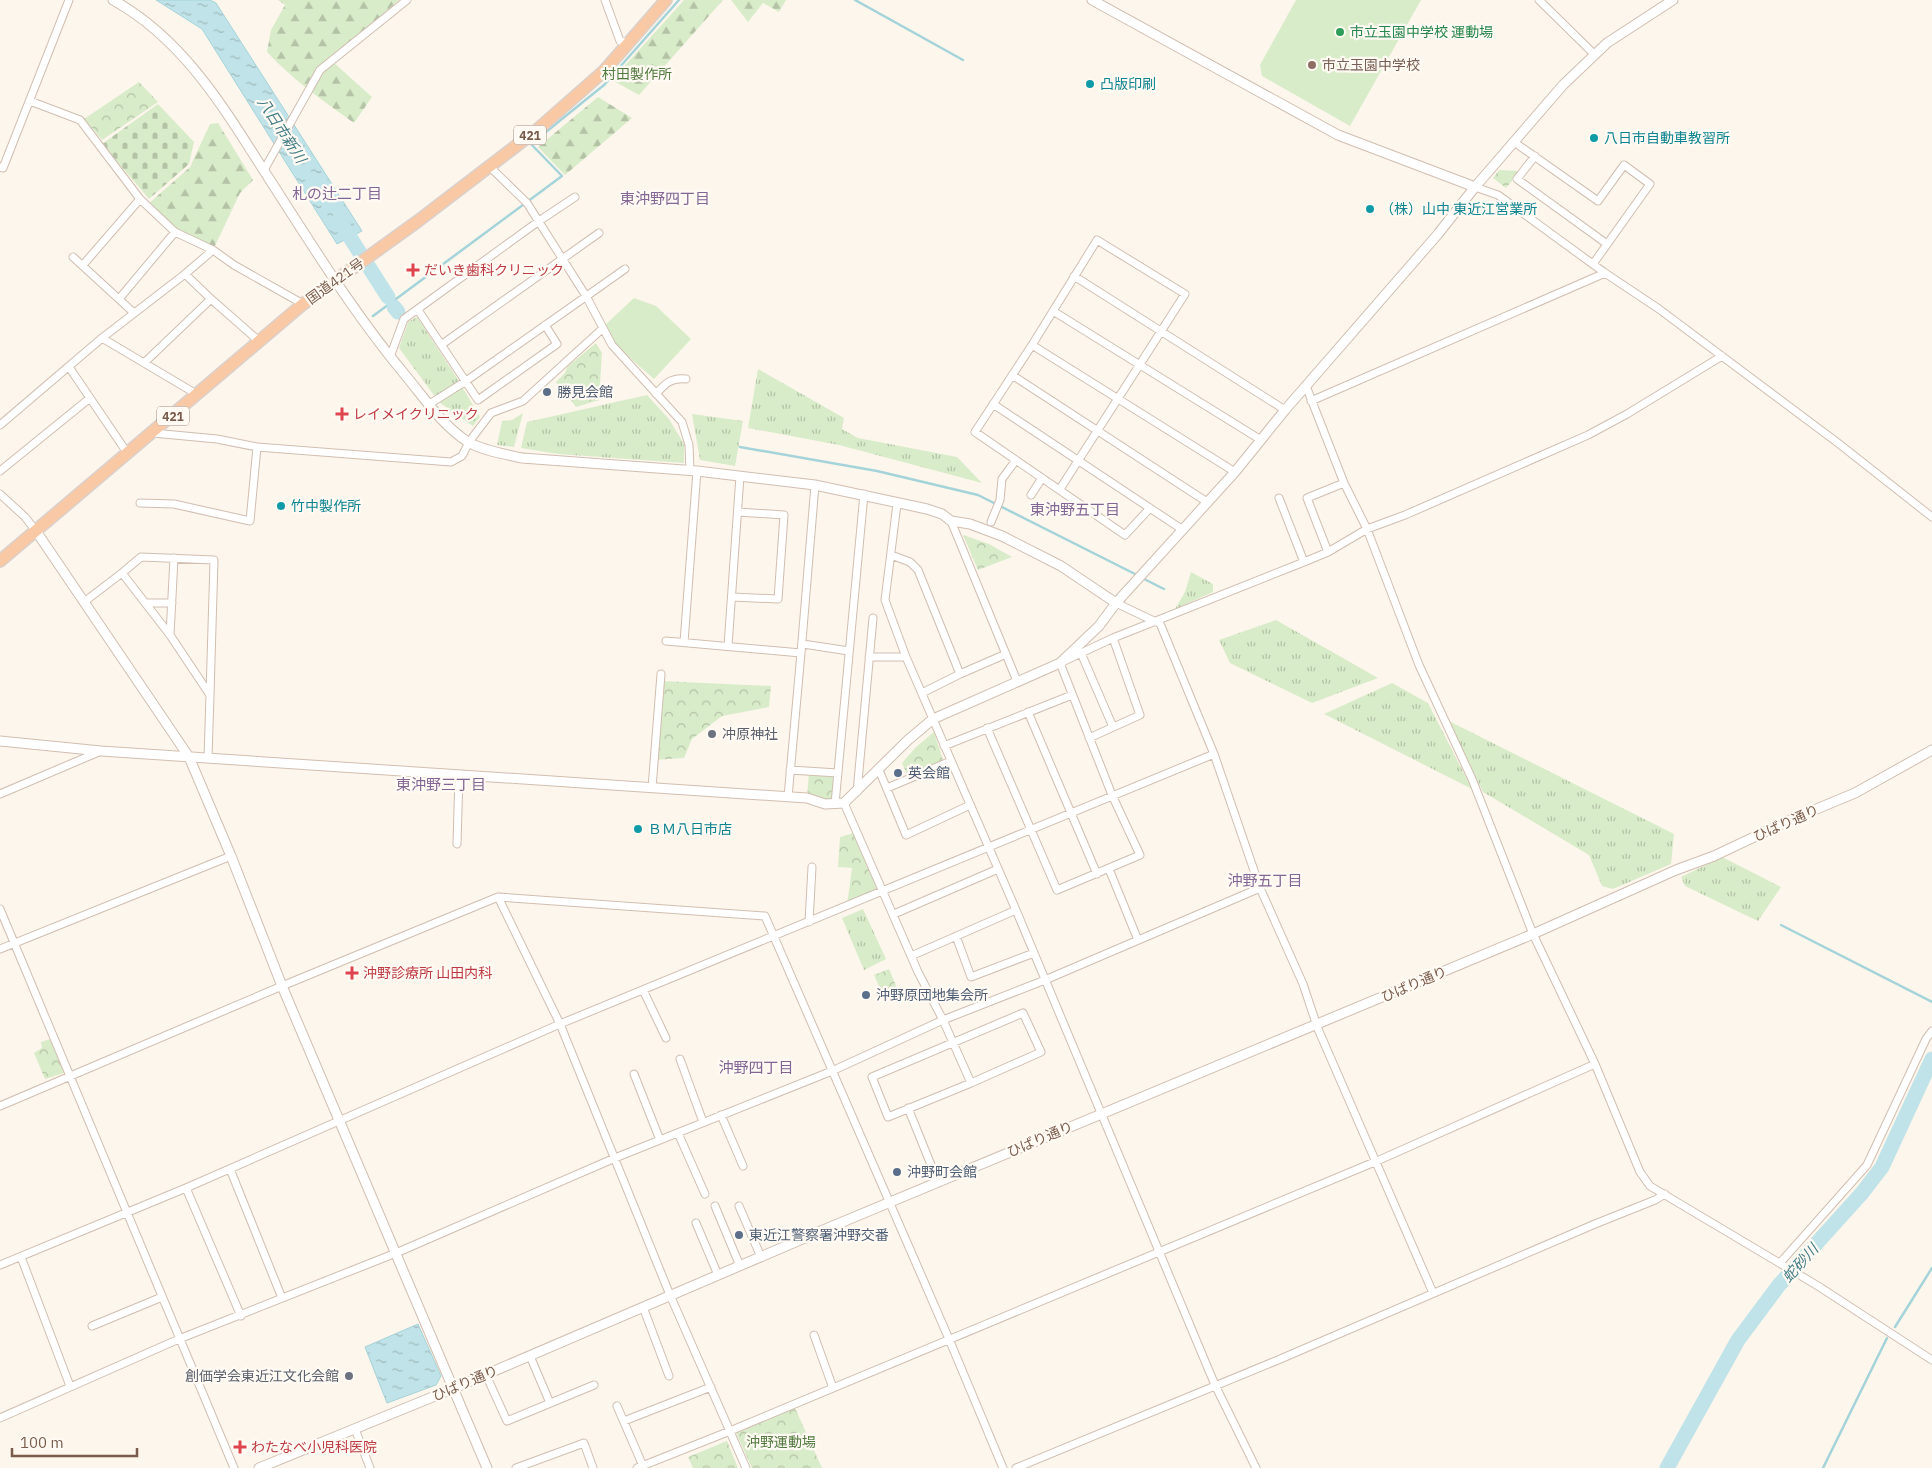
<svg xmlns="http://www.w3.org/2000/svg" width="1932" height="1468" viewBox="0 0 1932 1468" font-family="'IBM Plex Sans','Noto Sans JP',sans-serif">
<defs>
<pattern id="grass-tufts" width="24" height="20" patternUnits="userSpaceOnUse" patternTransform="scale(1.25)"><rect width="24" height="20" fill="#d8ecc9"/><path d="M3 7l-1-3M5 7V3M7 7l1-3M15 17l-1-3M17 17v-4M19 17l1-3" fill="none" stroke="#b4c2a5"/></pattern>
<pattern id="forest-firs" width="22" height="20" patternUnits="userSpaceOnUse" patternTransform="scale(1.25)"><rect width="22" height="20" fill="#d8ecc9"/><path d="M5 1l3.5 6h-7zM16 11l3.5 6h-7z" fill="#b4c2a5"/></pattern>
<pattern id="cemetery-stones" width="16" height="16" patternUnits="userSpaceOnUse" patternTransform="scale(1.25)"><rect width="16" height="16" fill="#d8ecc9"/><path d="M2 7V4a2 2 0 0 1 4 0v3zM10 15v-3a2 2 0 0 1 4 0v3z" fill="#b4c2a5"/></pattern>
<pattern id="park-crowns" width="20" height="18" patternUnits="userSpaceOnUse" patternTransform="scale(1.25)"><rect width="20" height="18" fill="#d8ecc9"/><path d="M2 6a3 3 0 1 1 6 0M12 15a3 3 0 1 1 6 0" fill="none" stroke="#b4c2a5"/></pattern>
<pattern id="water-ripples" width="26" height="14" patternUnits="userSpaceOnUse" patternTransform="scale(1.25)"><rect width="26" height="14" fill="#bfe3e8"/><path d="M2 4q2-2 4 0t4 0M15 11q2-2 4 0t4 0" fill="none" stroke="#a0bbbe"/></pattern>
</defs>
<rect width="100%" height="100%" fill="#fdf6ec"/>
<path fill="url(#grass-tufts)" d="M417,317L457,378L480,417L473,426L439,402L399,348L408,322Z
M758,369L844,418L842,429L858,438L957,457L982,483L839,445L748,428Z
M647,395L669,419L684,444V463L558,454L521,448L527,422Z
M523,413L514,447L497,445L502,421L512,420Z
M692,414L743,421L735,466L700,460Z
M1191,572L1213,584V592L1175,609L1185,592Z
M1276,620L1378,678L1312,703L1230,663L1219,640Z
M1392,683L1428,703L1472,789L1324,714Z
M1449,721L1674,834L1671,864L1613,889L1602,886L1589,855L1483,792Z
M1722,857L1781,887L1758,921L1685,886L1681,877Z
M863,909L886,959L864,970L842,918Z"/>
<path fill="url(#forest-firs)" d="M278,0H399L323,68L333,62L372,97L354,123C323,101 293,80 267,52L271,30L285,5Z
M684,0H723L639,95L612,80Z
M731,0H786L779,12L763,3L748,22Z
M598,97L632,118L565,175L538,147Z
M218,123L253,180L240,193L213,250L175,232L147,205L190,167L210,124Z"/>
<path fill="url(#cemetery-stones)" d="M158,104L194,142L189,164L149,199L102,144Z"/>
<path fill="url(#park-crowns)" d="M139,82L158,102L102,140L84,119Z
M1499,170L1520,171L1506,188L1493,178Z
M596,343L602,353L599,400L576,407L556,382L565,373L567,367Z
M963,535L989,544L1012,557L978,570Z
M661,681L771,686L769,707L722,716L692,739L684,758L654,760Z
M934,732L943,760L908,777L902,763L916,747Z
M809,771L838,773L835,804L807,798Z
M857,832L883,891L847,905L852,868L838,867L840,837Z
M889,969L897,988L883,995L874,975Z
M50,1039L64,1073L45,1079L34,1053L42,1048L41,1042Z
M795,1408L822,1468H752L736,1433Z
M727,1441L738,1468H693L688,1457Z"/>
<path fill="#d8ecc9" d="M1296,0H1421L1350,126L1262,76L1260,65Z
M634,298L656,306L691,339L654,379L614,344L604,326Z"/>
<path fill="url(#water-ripples)" stroke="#a5d3da" d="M156,0H210L216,3L362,231L337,244L202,29Z
M418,1324L441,1376L436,1385L387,1403L365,1347Z"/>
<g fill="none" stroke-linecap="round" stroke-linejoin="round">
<path stroke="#a5d3da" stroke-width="2.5" d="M855,0L963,60
M373,316L562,176L531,144L604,85L679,0
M740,447L877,471L978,495L1137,575
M1142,578L1164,589
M1781,925L1932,1002
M1895,1327L1932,1268
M1823,1468L1887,1338"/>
<path stroke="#bfe3e8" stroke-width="15" d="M339,220L388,297
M394,307L398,312
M1667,1468L1738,1340L1779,1285L1862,1193L1882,1167L1932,1059"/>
<g stroke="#d1beb0" stroke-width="9">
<path id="minor" d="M605,0L620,41L628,43
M1539,0L1594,54
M30,101L80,120L140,199L175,232L213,250L234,265L303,304
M1514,142L1598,201L1624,165L1650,184L1593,264
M1535,156L1517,179L1607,244
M0,167L3,168L69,0
M490,167L527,203L586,296L612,345L682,422L689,445L690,471
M264,170L320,70L407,0
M1475,187L1498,195L1605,273L1659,309L1838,443L1932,517
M73,257L134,313
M83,265L140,199
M185,274L211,299
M1074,276L1285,410
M119,299L175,232
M418,310L478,400L557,344L545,325
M1053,311L1261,440
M102,338L198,395
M441,345L599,233
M1032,345L1235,472
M390,357L404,319L539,221L575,197
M144,363L211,299L260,342
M69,367L128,454
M1012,375L1207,502
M1306,386L1344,483L1367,529L1419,665L1472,779L1533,934L1595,1064L1640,1172L1650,1186L1818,1286L1932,1360
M656,394C665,384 671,377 686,379
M1311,401L1605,273
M993,404L1183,530
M428,405L466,381L625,269
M0,425L102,338L185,274L213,250
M153,433L217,439L257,447L451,462L462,456L469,442L491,413L523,401L602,329
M0,471L90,398
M1060,489L1185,294L1097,240L1032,345L975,432L1125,535L1150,508
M0,494L25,517L36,531
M1031,495L1042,478
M1279,498L1304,562
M140,503L174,504L250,521L257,447
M897,504L885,600L906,657L1016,910L1215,1385L1256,1468
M951,521L1017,681
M991,522L1000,500L1002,479L1016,460
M1328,552L1307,498L1344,483
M891,555L910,562L918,570L960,674L922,693
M122,573L141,557L214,560L210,694
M732,597L778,599L784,515L738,512
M84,602L122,573L170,635L210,695L208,758
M146,603H172
M1116,603L1156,622
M1159,621L1214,754L1260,888L1303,984L1318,1029L1433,1293
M170,635L174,558
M666,641L801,653L815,485
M684,642L697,471
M803,644L849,651
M728,646L740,476
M1081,653L1113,727
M869,657H906
M960,674L1006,654
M1028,712L1097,874
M987,728L1057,890L1140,855L1112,795L1060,663L1113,638L1304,562L1328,552L1367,529L1405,515L1588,435L1627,414L1722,356
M1089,738L1140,715L1113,638
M944,746L1072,695
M790,770L838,773
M879,770L906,835L970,805
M652,788L661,674
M887,788L951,761
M857,792L873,618
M0,794L101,751
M788,797L801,653
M844,803L918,972L943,1020L1045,980L1260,888
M835,804L864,494
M457,844L459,775
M1109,869L1138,940
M498,897L560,1024L670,1295L746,1468
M0,909L234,1468
M894,914L998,869
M809,922L812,867
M956,936L971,977L1034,953
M0,949L231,856
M911,956L1016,910
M643,990L666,1038
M1023,1013L1041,1052L971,1083L888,1117L872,1077Z
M680,1059L703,1122
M634,1074L660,1140
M0,1106L282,986L498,897L765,916L949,1339L1003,1468
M908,1108L938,1182
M721,1115L743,1166
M678,1133L705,1194
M230,1169L282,1298
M186,1188L241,1316
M715,1206L740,1266
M739,1206L761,1257
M696,1223L718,1275
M21,1257L70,1386
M1780,1263L1867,1165L1926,1039L1932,1031
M0,1265L186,1188L560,1024L1214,754
M643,1307L669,1376
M92,1326L162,1297
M814,1335L833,1388
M530,1356L550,1403
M486,1375L507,1421L594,1385
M617,1406L643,1466
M0,1418L179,1339L396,1253L615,1158L832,1071L943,1020L971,1083
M624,1421L711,1387
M355,1429L370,1468
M516,1468L584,1443L593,1468
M637,1468L730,1431L1377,1161L1595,1064
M1016,1468L1278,1360L1595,1224L1655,1200L1665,1194"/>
</g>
<g stroke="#d1beb0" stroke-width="11">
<path id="tertiary" d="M113,0C185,40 225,110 268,177C312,245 354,314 406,376C425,399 442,425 468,442C484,451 505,454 522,458L697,471L815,485L927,509L942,514L951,521L970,524L1002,536L1061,566L1116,603
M1092,0L1338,135L1475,187
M36,531L189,757L231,856L282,986L487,1468
M0,741L101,751L807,798L825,804L844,803L908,740L933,719L1060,663L1099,626L1116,603L1235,472L1285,410L1438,234L1475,187L1563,85L1607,43L1673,0
M259,1468L452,1389L828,1228L1533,934L1676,870L1714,856L1790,820L1855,793L1932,750"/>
</g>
<g stroke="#dad1cd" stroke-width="14">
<path id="trunk" d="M0,561L303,304L418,221L537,130L604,71L666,0"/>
</g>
<use href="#minor" stroke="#fff" stroke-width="7"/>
<use href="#tertiary" stroke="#fff" stroke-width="9"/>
<use href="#trunk" stroke="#f9c8a4" stroke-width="11"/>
</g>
<circle fill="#2e9e5b" stroke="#fffaf3" stroke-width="2" cx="1340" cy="32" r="5"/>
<circle fill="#8d6e63" stroke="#fffaf3" stroke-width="2" cx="1312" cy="65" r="5"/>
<g fill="#0f9aa8" stroke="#fffaf3" stroke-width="2">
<circle cx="1090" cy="84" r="5"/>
<circle cx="1594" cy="138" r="5"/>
<circle cx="1370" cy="209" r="5"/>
<circle cx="281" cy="506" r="5"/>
<circle cx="638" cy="829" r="5"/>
</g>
<g fill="#e0444e" stroke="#fffaf3" stroke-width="2">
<path d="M410.5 262.5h5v5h5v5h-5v5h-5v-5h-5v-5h5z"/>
<path d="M339.5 406.5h5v5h5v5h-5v5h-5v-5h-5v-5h5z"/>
<path d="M349.5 965.5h5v5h5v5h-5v5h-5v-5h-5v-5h5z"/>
<path d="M237.5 1439.5h5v5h5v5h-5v5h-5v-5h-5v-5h5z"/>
</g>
<g fill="#5c6f8a" stroke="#fffaf3" stroke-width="2">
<circle cx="547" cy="392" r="5"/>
<circle cx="898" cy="773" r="5"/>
<circle cx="866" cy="995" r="5"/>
<circle cx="897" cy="1172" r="5"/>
<circle cx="739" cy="1235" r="5"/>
</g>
<g fill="#6b7280" stroke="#fffaf3" stroke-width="2">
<circle cx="712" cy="734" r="5"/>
<circle cx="349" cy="1376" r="5"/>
</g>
<g text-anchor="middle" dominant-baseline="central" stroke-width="4.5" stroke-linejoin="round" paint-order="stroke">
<g fill="#fffaf3" stroke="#a28b7f" stroke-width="1">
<rect x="514" y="125.5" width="32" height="19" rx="4"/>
<rect x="157" y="406.5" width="32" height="19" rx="4"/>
</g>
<g font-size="12" font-weight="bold" fill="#7a5c4d">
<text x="530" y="135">421</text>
<text x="173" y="416">421</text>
</g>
<g font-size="14" fill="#27864d" stroke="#fffaf3" text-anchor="start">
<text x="1350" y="32">市立玉園中学校 運動場</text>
</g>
<g font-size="14" fill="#785e54" stroke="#fffaf3" text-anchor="start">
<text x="1322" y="65">市立玉園中学校</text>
</g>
<g font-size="14" fill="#537a41" stroke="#fffaf3">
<text x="637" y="74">村田製作所</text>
<text x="781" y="1442">沖野運動場</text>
</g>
<g font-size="14" fill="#0d838f" stroke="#fffaf3" text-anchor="start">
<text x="1100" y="84">凸版印刷</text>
<text x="1604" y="138">八日市自動車教習所</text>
<text x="1380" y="209">（株）山中 東近江営業所</text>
<text x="291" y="506">竹中製作所</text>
<text x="648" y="829">ＢＭ八日市店</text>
</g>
<g font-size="14" fill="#be3a42" stroke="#fffaf3" text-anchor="start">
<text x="424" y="270">だいき歯科クリニック</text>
<text x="353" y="414">レイメイクリニック</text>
<text x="363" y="973">沖野診療所 山田内科</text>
<text x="251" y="1447">わたなべ小児科医院</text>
</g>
<g font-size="14" fill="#7a5c4d" stroke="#fffaf3">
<text transform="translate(335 281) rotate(-36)">国道421号</text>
<text transform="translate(1786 823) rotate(-24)">ひばり通り</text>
<text transform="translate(1414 984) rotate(-23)">ひばり通り</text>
<text transform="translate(1040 1139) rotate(-23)">ひばり通り</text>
<text transform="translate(465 1383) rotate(-23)">ひばり通り</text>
</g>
<g font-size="14" fill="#4e5e75" stroke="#fffaf3" text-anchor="start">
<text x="557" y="392">勝見会館</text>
<text x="908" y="773">英会館</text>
<text x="876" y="995">沖野原団地集会所</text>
<text x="907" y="1172">沖野町会館</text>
<text x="749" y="1235">東近江警察署沖野交番</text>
</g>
<g font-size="14" fill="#5b616d" stroke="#fffaf3" text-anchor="start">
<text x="722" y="734">冲原神社</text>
<text x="339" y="1376" text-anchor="end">創価学会東近江文化会館</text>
</g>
<g font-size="15" font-style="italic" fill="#437c86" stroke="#fffaf3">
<text transform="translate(282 130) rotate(57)">八日市新川</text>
<text transform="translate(1800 1263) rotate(-48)">蛇砂川</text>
</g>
<g font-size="15" fill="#846695" stroke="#fffaf3">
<text x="337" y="193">札の辻二丁目</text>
<text x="665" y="198">東沖野四丁目</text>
<text x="1075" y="509">東沖野五丁目</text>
<text x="441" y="784">東沖野三丁目</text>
<text x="1265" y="880">沖野五丁目</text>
<text x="756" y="1067">沖野四丁目</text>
</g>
</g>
<path d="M12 1448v8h125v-8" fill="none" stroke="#7a5c4d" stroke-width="2.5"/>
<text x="20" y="1448" font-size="15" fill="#7a5c4d" stroke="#fffaf3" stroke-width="4" paint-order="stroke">100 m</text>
</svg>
